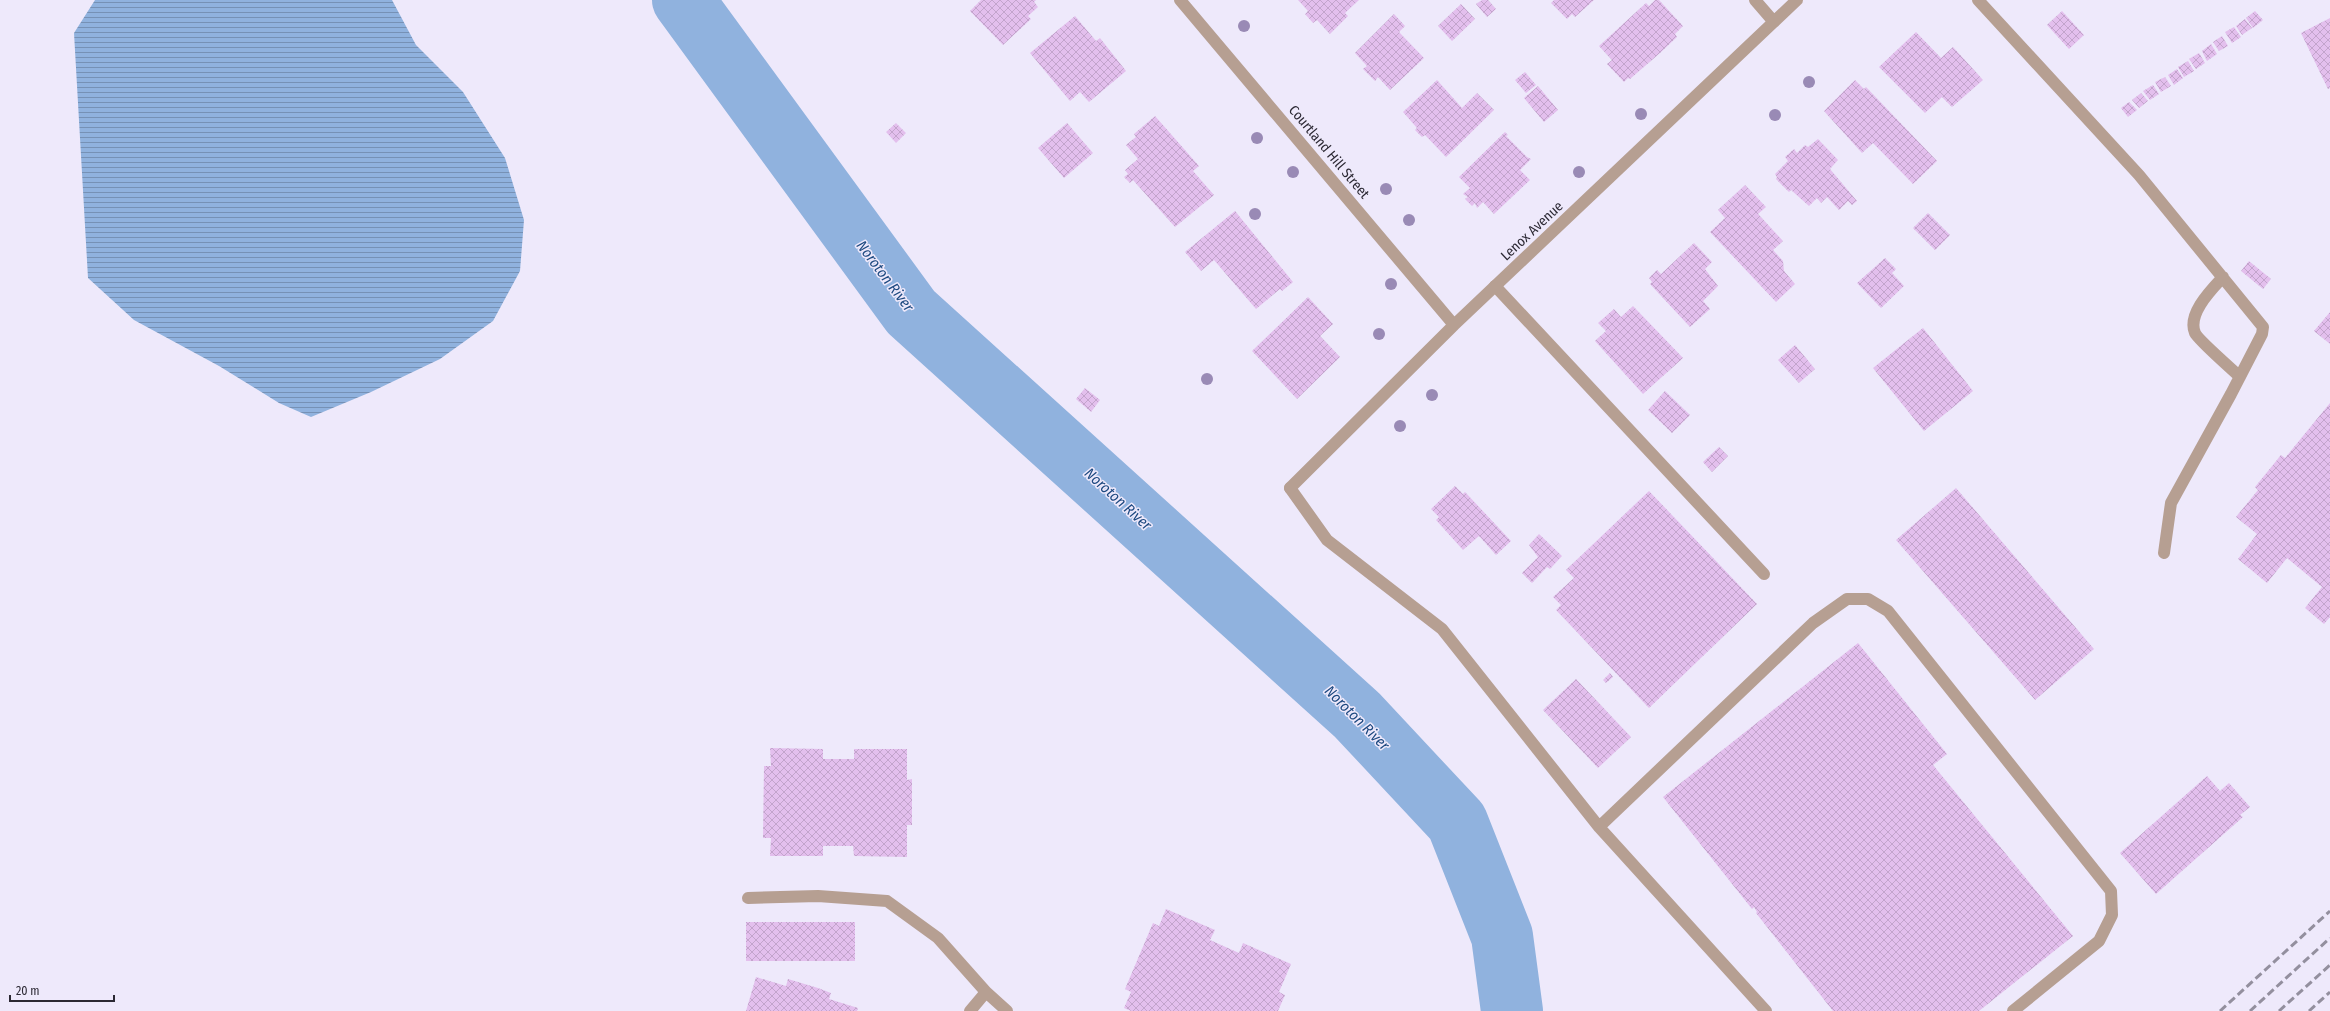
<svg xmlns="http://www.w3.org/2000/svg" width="2330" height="1011" viewBox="0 0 2330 1011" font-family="'Fira Sans Condensed',sans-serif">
<defs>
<pattern id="water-rules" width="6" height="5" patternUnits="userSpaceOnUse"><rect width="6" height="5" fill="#90b2de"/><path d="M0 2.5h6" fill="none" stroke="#7691b5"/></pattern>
<pattern id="building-cross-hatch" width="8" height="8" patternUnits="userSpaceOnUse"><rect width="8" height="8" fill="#e3bfed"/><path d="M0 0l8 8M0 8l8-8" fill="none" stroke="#c3a4cc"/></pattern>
</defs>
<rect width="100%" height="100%" fill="#eee9fb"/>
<path fill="url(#water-rules)" d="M95,0H392L416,45L463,92L505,158L524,220L520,271L493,321L440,359L371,392L311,417L279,403L219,366L134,320L88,278L74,33Z"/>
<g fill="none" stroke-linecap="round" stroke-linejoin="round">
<path stroke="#90b2de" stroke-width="62" d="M683,0L911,312L1357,715L1457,822L1502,936L1512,1011"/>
</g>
<path fill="url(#building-cross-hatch)" d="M981,0H1036L1034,2L1038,7L1028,16L1031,19L1003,45L970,11Z
M1298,0H1359L1345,13L1348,16L1330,34L1317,20L1313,23L1305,14L1308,11Z
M1482,0H1488L1496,9L1487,17L1476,4Z
M1554,0H1594L1575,17L1572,14L1567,19L1551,3Z
M1655,0H1659L1683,26L1675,34L1677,37L1660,53L1630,79L1628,78L1624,82L1607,64L1612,60L1599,46L1646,3L1649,6Z
M1461,4L1475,19L1452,41L1438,26Z
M2062,11L2084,35L2069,49L2047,25Z
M2255,11L2263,20L2253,28L2246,18Z
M1394,14L1405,26L1399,32L1424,58L1390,90L1378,77L1375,81L1363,69L1367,66L1355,53Z
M1075,16L1096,41L1100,38L1126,71L1089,102L1080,92L1070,101L1030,53Z
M2330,18V88L2328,89L2301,33Z
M2245,19L2252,28L2242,35L2236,26Z
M2234,27L2241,37L2232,43L2225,32Z
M1916,32L1941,58L1953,47L1983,80L1952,107L1942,97L1925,113L1879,67Z
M2222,36L2228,46L2219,51L2213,42Z
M2211,44L2217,54L2207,61L2202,51Z
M2199,53L2205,63L2196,69L2189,59Z
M2188,61L2194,71L2184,77L2178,67Z
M2177,69L2183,78L2174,85L2168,75Z
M1525,72L1536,85L1526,93L1515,80Z
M2165,77L2171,86L2161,92L2155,82Z
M1437,80L1462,108L1477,93L1494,110L1446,157L1425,135L1422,137L1415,130L1417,128L1403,112Z
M1855,80L1864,89L1866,87L1937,161L1913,184L1873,143L1862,153L1824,111Z
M2153,85L2159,94L2150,100L2143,91Z
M1538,86L1558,110L1544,122L1524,98Z
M2141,93L2148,101L2139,108L2132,100Z
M2129,102L2137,110L2128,117L2121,108Z
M1155,116L1199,166L1193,171L1214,195L1175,227L1133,180L1130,183L1124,177L1128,174L1125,170L1138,159L1126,145L1136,137L1134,134Z
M896,123L906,133L896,143L886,132Z
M1067,123L1093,153L1064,178L1038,148Z
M1505,132L1508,135L1506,136L1527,157L1531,159L1520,170L1530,180L1494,214L1483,202L1477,208L1475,203L1472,206L1465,199L1468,197L1463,194L1470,188L1459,177Z
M1818,139L1838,160L1830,169L1857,201L1852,205L1848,201L1839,210L1827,197L1821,203L1817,198L1809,206L1791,190L1789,192L1776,179L1777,177L1775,174L1788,161L1785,157L1794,149L1797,153L1805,145L1808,147Z
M1745,185L1766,207L1758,214L1783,241L1773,250L1783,261L1784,271L1795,284L1776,302L1710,232L1725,218L1718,210Z
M1235,211L1293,282L1282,291L1280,289L1256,309L1214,260L1201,271L1185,252Z
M1928,213L1950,235L1935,250L1913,228Z
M1694,243L1712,262L1705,269L1718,286L1703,301L1710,309L1690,327L1650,284L1652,282L1649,278L1657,270L1661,274Z
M1885,258L1896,269L1892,273L1904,286L1881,308L1857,283Z
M2249,261L2271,279L2263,289L2241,271Z
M1308,297L1333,324L1320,336L1340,357L1297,399L1252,351Z
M1633,306L1683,358L1643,394L1595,341L1606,331L1598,323L1614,309L1621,317Z
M2330,312V344L2314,331Z
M1923,328L1973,391L1924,431L1873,368Z
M1795,345L1815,369L1799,383L1778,360Z
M1085,388L1100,400L1091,412L1076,399Z
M1665,391L1690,415L1672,433L1648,410Z
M2330,403V617L2324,624L2305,608L2322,587L2287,558L2267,583L2238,559L2257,534L2236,517L2258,490L2255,487L2281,455L2285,458Z
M1719,447L1728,456L1712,472L1703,462Z
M1455,486L1463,494L1465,492L1511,541L1496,555L1479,536L1463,550L1436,520L1439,517L1431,509Z
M1956,488L2094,649L2035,700L1896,540Z
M1649,491L1757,604L1649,708L1556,610L1561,605L1553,597L1574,578L1566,570Z
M1539,534L1562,556L1550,569L1547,567L1532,583L1522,573L1538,557L1529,545Z
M1858,643L1947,754L1933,765L2073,936L1979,1011H1833L1756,913L1757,912L1754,907L1752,909L1663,797Z
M1610,673L1613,677L1606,683L1603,680Z
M1576,679L1631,737L1598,768L1543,710Z
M770,748L823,749V759H854V749H907V780L912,779V825H907V857L854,856L853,846H823V856H770L771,838H763L764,766H771Z
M2207,776L2220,791L2229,783L2250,807L2240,815L2243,817L2156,894L2120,853Z
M1166,909L1215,930L1210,940L1239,953L1243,943L1291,964L1279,992L1285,995L1278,1011H1131L1124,1008L1131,992L1125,989L1153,923L1159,926Z
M746,922H855V961H746Z
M756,977L786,986L788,979L818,988L831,993L829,999L858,1008L857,1011H746Z"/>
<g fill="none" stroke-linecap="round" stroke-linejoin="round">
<path stroke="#b69f92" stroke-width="12" d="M1978,0L2139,175L2263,327L2262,334L2231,394L2171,503L2164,553
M2223,277C2211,290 2187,314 2195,333C2198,340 2233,370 2240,377
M1495,286L1764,574
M1290,488L1327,540L1442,629L1599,827L1766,1011
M1599,827L1813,623L1847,599H1868L1888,611L2111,891L2112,915L2099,941L2013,1011
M748,898L818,896L887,901L938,938L986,992L1007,1011
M970,1011L986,992"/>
<path stroke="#b69f92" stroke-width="12" d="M1180,0L1454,325
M1755,0L1774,22
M1290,488L1454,325L1797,0"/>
<path stroke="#938f9e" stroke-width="3" stroke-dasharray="8 4" stroke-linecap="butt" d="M2220,1011L2330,911
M2250,1011L2330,938
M2279,1011L2330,965
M2309,1011L2330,992"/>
</g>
<g fill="#998ab5">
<circle cx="1244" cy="26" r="6"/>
<circle cx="1809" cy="82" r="6"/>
<circle cx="1641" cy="114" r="6"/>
<circle cx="1775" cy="115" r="6"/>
<circle cx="1257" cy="138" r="6"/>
<circle cx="1293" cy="172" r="6"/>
<circle cx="1579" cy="172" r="6"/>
<circle cx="1386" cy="189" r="6"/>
<circle cx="1255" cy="214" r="6"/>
<circle cx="1409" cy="220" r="6"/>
<circle cx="1391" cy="284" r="6"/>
<circle cx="1379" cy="334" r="6"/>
<circle cx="1207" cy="379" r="6"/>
<circle cx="1432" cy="395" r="6"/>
<circle cx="1400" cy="426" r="6"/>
</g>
<g text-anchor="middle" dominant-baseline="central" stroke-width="3" stroke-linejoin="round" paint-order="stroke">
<g font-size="14" fill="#2b2833" stroke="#eee9fb">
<text transform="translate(1329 152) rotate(50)">Courtland Hill Street</text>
<text transform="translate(1532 231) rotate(-43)">Lenox Avenue</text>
</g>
<g font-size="15" font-style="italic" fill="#1d4980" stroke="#eee9fb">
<text transform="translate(885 276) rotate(53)">Noroton River</text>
<text transform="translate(1118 499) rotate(42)">Noroton River</text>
<text transform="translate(1357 718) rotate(45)">Noroton River</text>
</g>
</g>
<path d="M10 995v6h104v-6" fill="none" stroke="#2b2833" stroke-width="2"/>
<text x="16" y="995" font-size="12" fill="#2b2833" stroke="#eee9fb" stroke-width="3" paint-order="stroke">20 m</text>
</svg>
